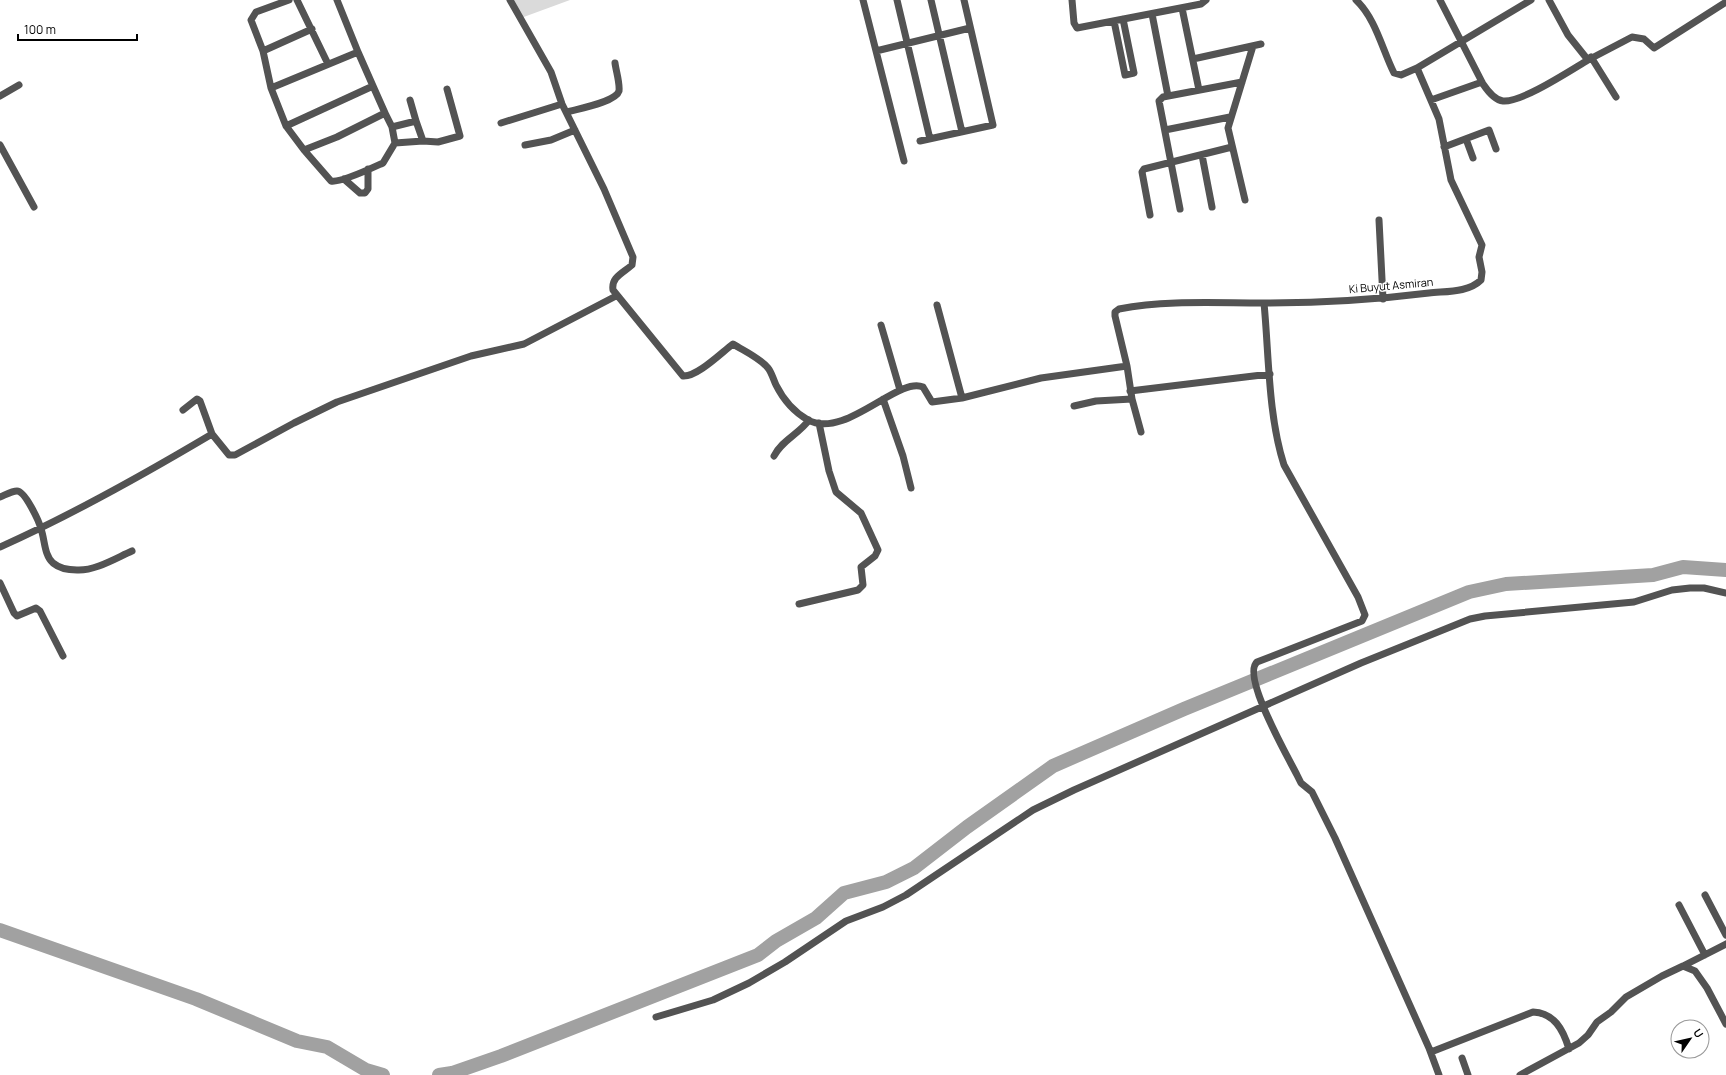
<svg xmlns="http://www.w3.org/2000/svg" width="1726" height="1075" viewBox="0 0 1726 1075" font-family="Manrope,sans-serif">
<rect width="100%" height="100%" fill="#fff"/>
<path fill="#dadada" d="M513,0H570L521,18Z"/>
<g fill="none" stroke-linecap="round" stroke-linejoin="round">
<path stroke="#a1a1a1" stroke-width="14" d="M0,930L196,999L297,1041L327,1047L366,1070L383,1075
M439,1075L452,1073L501,1056L758,955L776,941L816,918L844,893L886,882L914,868L967,827L1053,766L1184,709L1469,592L1506,584L1653,575L1683,567L1726,570"/>
<path stroke="#535353" stroke-width="7" d="M289,0L256,12L251,20L263,51L271,88L286,126L304,150L331,181C341,183 372,168 383,163L395,143L392,127L385,113
M297,0L328,64
M510,0L551,72L562,104L604,189L633,257L632,265C623,273 611,277 613,290L683,376C697,377 721,353 733,344C744,351 760,358 768,368C772,373 773,379 776,385C783,399 794,412 808,420C845,440 898,376 923,387L932,402L962,398L937,305
M863,0L904,161
M897,0L930,139
M931,0L962,132
M1072,0L1074,23L1077,28L1201,4L1206,0
M1440,0L1483,84C1487,90 1494,100 1503,101C1521,103 1571,70 1588,60
M1549,0L1568,35L1588,60L1632,37L1644,39L1654,48L1726,2
M1182,8L1199,90
M1152,14L1168,96
M1114,21L1125,75L1134,73L1123,19
M263,51L312,29
M876,51L970,28
M1591,57L1616,97
M1193,59L1261,44
M1417,68L1531,0
M271,88L358,52L337,0
M0,96L19,85
M410,100L416,121
M1431,100L1482,82
M567,112C577,109 616,102 619,91C620,83 616,71 615,63
M501,123L562,104
M286,126L373,86L358,52
M392,127L416,121L423,141
M1165,130L1230,117
M1466,139L1473,158
M920,141L993,125L964,0
M395,143L423,141L438,142L460,136L447,89
M0,145L34,207
M525,145L551,140L575,130
M1444,147L1489,130L1496,149
M304,150L337,137L385,113L373,86
M1202,155L1212,207
M344,179L360,193H365L368,189V169
M1245,200L1228,128L1253,46
M1180,209L1159,101L1163,97L1242,82
M1150,215L1142,172L1144,169L1232,147
M1379,220L1383,299
M1264,303C1269,355 1268,415 1284,465L1358,597L1365,615L1362,621L1257,662C1241,676 1288,757 1297,775L1301,783L1312,792L1335,838L1429,1048L1439,1075
M881,325L900,390
M1130,391L1270,374
M962,398L1041,378L1127,366
M883,399L903,456L911,488
M1132,399L1141,432
M1074,406L1096,401L1132,399L1127,366L1115,316V312L1119,309C1166,300 1214,303 1262,303C1317,303 1373,300 1429,293C1445,291 1468,293 1481,280L1482,272L1479,257L1482,245L1451,180L1439,119L1417,68L1401,75L1394,73C1382,49 1376,19 1356,0
M183,410L197,399L200,401L212,434
M774,456C782,440 799,434 809,420
M0,497C5,495 12,491 17,491C25,491 39,521 41,529C45,540 44,555 53,563C59,568 69,570 77,570C95,571 116,558 132,551
M0,547C74,514 143,475 212,434L229,455H235L294,423L337,402L471,356L524,344L616,296
M0,583L14,613L17,616L36,608L40,611L63,656
M799,604L858,590L863,585L861,567L875,556L878,550L861,513L836,492L829,471L819,423
M1705,895L1726,935
M1679,905L1705,955
M1683,966L1726,944
M656,1017L713,1000L749,983L785,962L846,921L883,907L906,895L1033,810L1074,790L1361,663L1428,636L1470,619L1485,616L1634,602L1672,590L1690,588H1704L1726,593
M1431,1052L1533,1012C1554,1013 1563,1029 1569,1049
M1462,1058L1468,1075
M1520,1075L1579,1043L1588,1035L1597,1022L1611,1012L1626,997L1662,976L1683,966L1695,971L1707,988L1726,1024"/>
</g>
<g text-anchor="middle" dominant-baseline="central" stroke-width="3" stroke-linejoin="round" paint-order="stroke">
<g font-size="11" fill="#000" stroke="#fff">
<text transform="translate(1391 285) rotate(-5)">Ki Buyut Asmiran</text>
</g>
</g>
<g transform="translate(1690 1039) rotate(56)"><circle r="19" fill="#ffffff" stroke="#999999"/>
<path d="M0-3L7 15L0 10L-7 15Z" fill="#000000"/>
<text y="-6" font-size="11" font-weight="bold" text-anchor="middle" fill="#000000">U</text>
</g>
<path d="M18 34v6h119v-6" fill="none" stroke="#000000" stroke-width="2"/>
<text x="24" y="34" font-size="12" fill="#000000" stroke="#ffffff" stroke-width="3" paint-order="stroke">100 m</text>
</svg>
